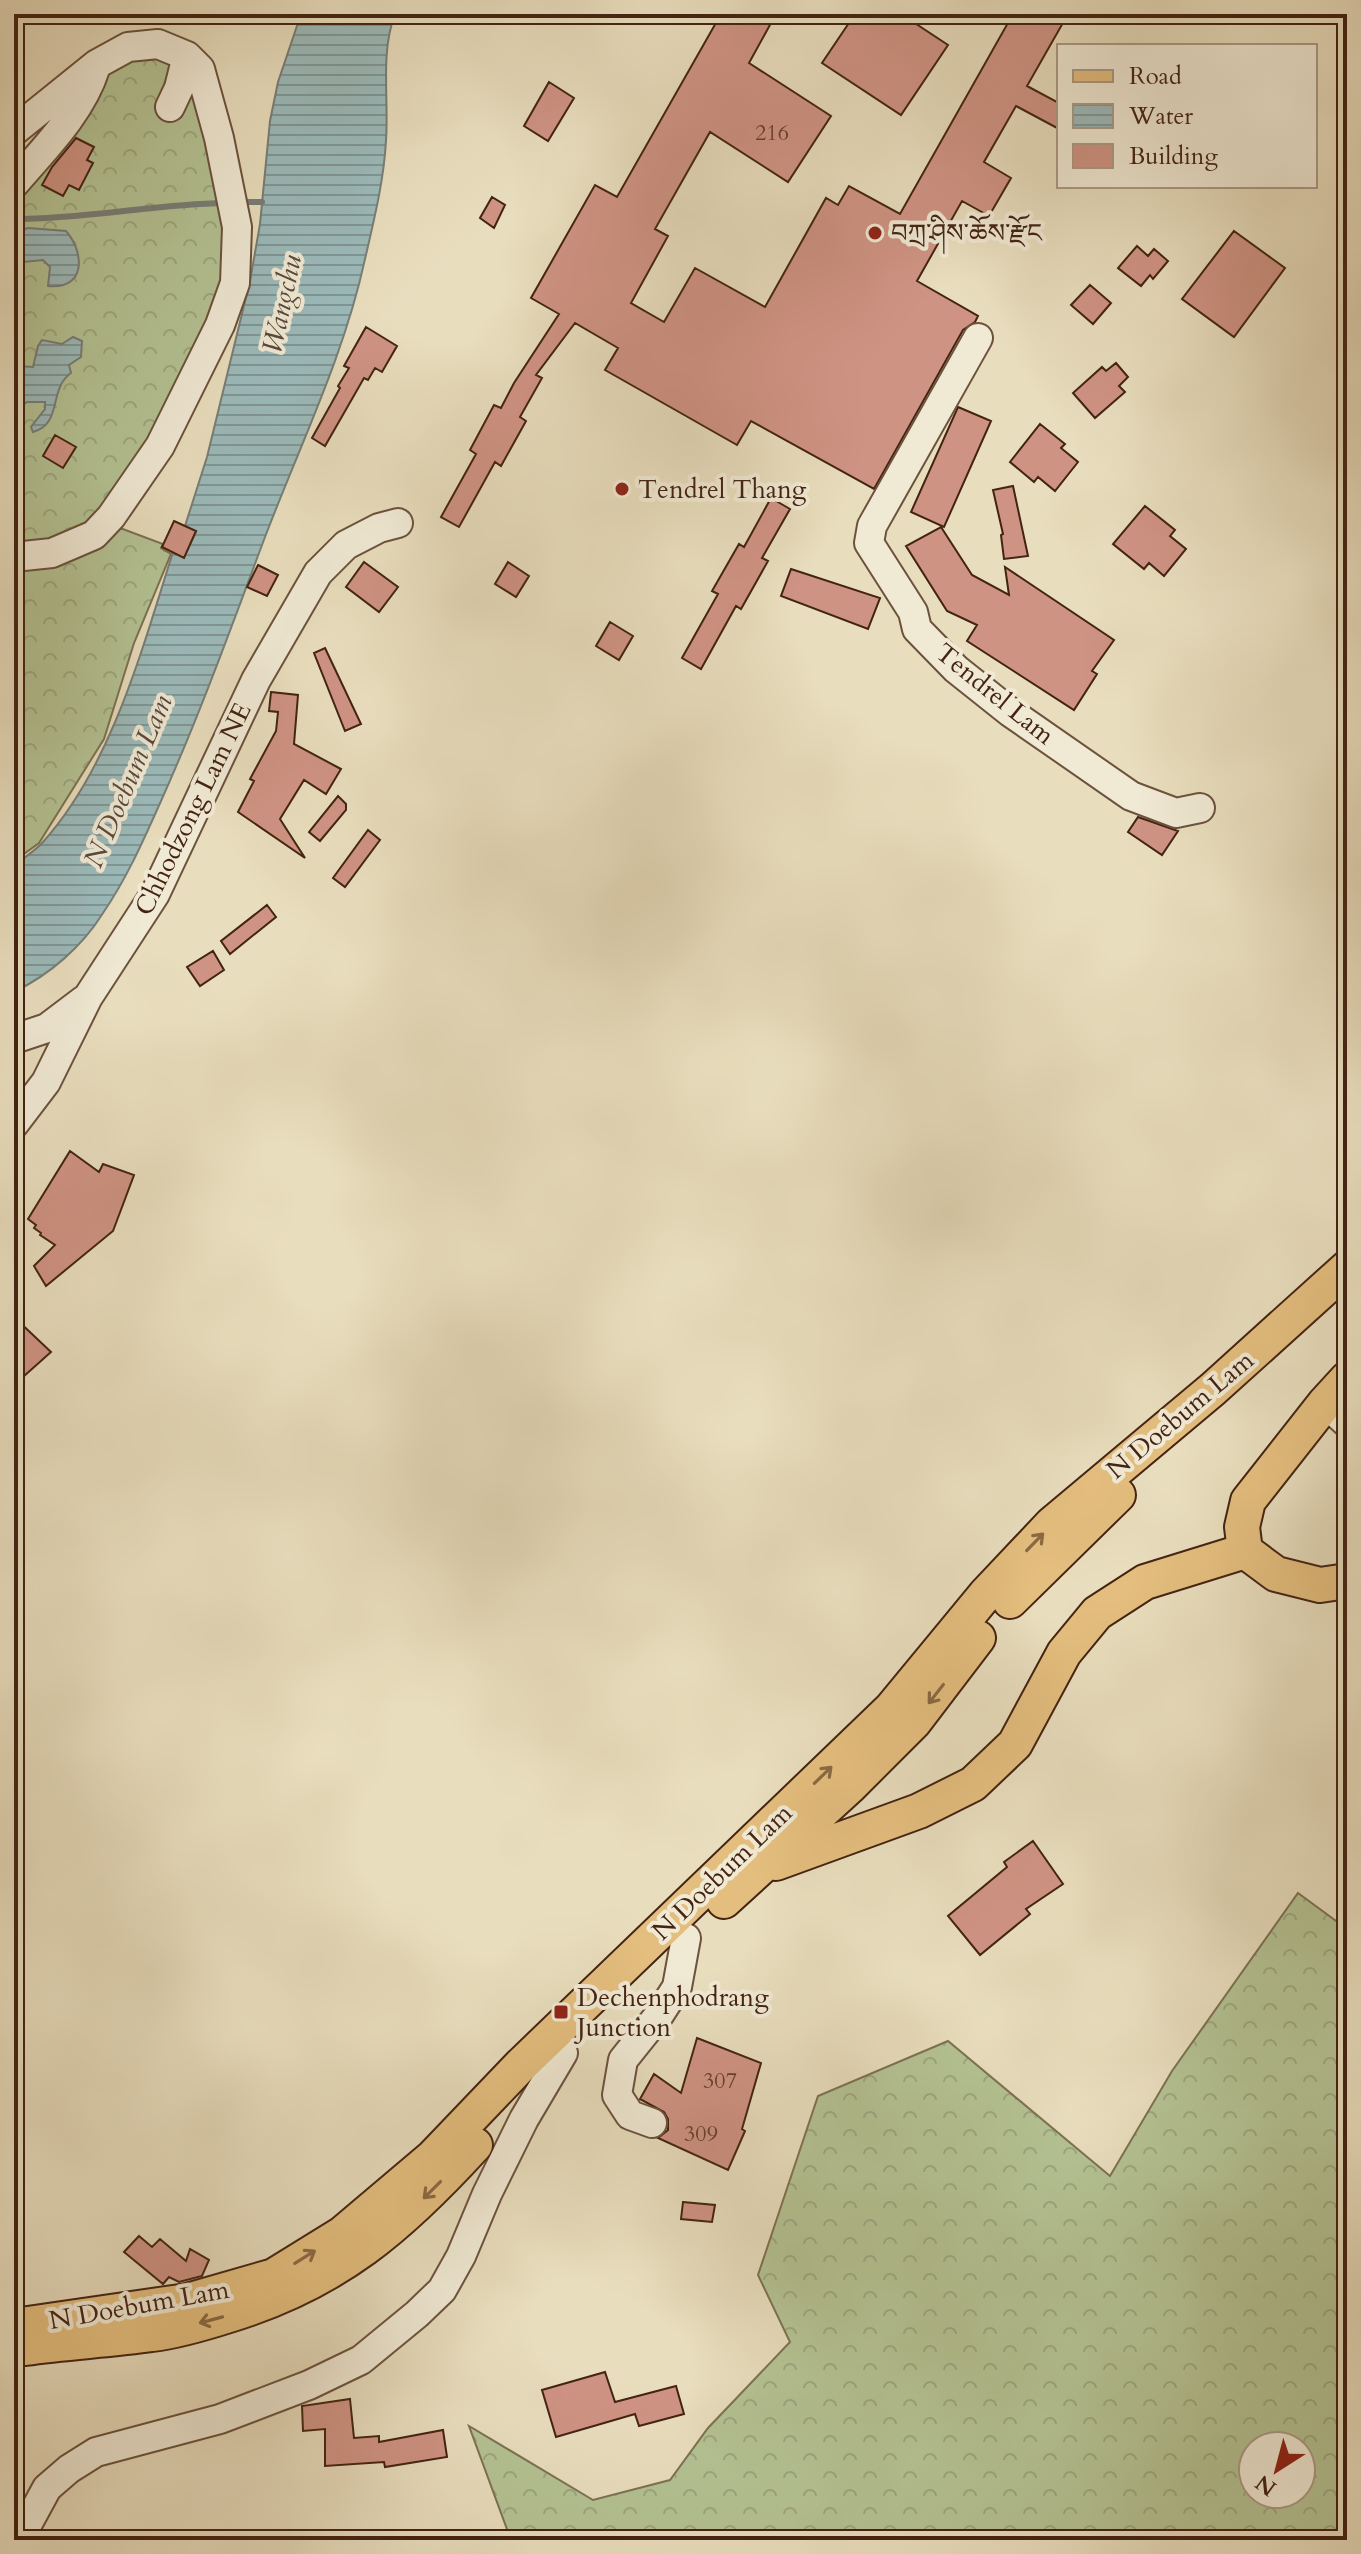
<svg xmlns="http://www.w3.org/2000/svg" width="1361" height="2554" viewBox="0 0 1361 2554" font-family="Cardo,'Noto Serif Tibetan',serif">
<defs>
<pattern id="forest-crowns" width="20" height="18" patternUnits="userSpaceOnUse" patternTransform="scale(2)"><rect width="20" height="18" fill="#b4c293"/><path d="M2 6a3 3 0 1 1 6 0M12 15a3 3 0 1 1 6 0" fill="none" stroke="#9ca67e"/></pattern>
<pattern id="water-rules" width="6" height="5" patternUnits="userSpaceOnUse" patternTransform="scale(2)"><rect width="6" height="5" fill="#9bbaba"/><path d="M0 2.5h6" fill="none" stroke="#809796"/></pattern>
</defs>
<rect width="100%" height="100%" fill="#e8ddbd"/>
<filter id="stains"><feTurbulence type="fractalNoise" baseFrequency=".0025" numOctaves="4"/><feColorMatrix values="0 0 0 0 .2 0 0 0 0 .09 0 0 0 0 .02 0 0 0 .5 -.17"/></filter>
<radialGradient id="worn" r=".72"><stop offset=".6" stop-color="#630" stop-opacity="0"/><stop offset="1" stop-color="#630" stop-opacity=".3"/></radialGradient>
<path fill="url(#forest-crowns)" stroke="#7c7252" stroke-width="2" fill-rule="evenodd" d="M156,51L193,71L227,208L229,283L155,439L95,523L14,551V197L111,64Z
M120,528L163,544L161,548L171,554L134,643L104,739L39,843L14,861V567L99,542Z
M1298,1893L1347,1929V2540H511L469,2426L593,2500L670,2480L708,2428L790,2342L758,2275L818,2096L948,2041L1110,2176L1172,2071ZM1253,2446H1301V2494H1253Z"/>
<path fill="url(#water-rules)" stroke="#787e77" stroke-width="2" d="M301,14H395C380,53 389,99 386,140C384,180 374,220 365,259C344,356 300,445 265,537C232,625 200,714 161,801C144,839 127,878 103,913C82,947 49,975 14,992V865C24,858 35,851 43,842C112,765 142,649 173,552L184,557L196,532L185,526L207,457L250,281L260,224L270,121L278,82Z
M28,228L66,231C85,253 86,290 48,286L50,267L43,260L14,263V232Z
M73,337L82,341L81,357L69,365L71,373C48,389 63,424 33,432L31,427L45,409V402H27L14,411V374L19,366L33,367L38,346L42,340L62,344Z"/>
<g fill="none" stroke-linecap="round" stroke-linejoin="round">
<path stroke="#787e77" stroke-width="6" d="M241,202H262
M14,219C85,219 155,204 225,203"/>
</g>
<path fill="#cf9383" stroke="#432312" stroke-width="2" d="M721,14H776L749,63L831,116L788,182L710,132L655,229L668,236L631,303L664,322L695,268L765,307L826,198L838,205L849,186L900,214L1013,14H1068L1027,86L1059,103V129L1016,106L984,162L1011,178L989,216L962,201L917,281L978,316L975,322L963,330L874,489L751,421L737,445L605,370L618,348L575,323L536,375L542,378L520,417L526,421L501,466L495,462L459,527L441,517L476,454L470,450L494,405L501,408L514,383L559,314L531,298L595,185L617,197Z
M855,14H901L948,45L901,115L822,63Z
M549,82L574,98L548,141L524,126Z
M76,138L94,147L87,160L93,163L79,190L69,185L63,196L42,185L52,167Z
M492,197L505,205L494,228L480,218Z
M1234,231L1285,268L1234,337L1182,299Z
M1137,246L1148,256L1154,249L1168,261L1153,279L1150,275L1141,286L1118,268Z
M1090,285L1111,303L1093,324L1071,305Z
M366,327L397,346L382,372L375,368L368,380L364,378L325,446L312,438L340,388L338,386L349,368L344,366Z
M1116,363L1128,377L1119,386L1125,392L1095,418L1073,393L1102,367L1106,371Z
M958,407L991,421L944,527L911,512Z
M1040,424L1065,444L1061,448L1078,462L1055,491L1038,477L1034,482L1010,462Z
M55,435L76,447L63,468L43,456Z
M1013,486L1028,556L1004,559L1001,535L1003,534L993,490Z
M771,498L790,509L762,558L768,561L741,609L736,606L701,669L682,658L718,594L712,591L739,544L744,547Z
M1145,506L1175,530L1170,536L1186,549L1164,576L1149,563L1144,569L1113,544Z
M174,521L196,531L184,558L162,547Z
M941,527L972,575L1009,595L1005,567L1114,640L1092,671L1097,674L1074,710L967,641L977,625L947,611L906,546Z
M364,562L398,587L379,612L346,587Z
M508,562L529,576L516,597L495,584Z
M258,565L278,575L267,596L247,587Z
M791,569L880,598L868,629L781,596Z
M610,622L633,636L619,660L596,646Z
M325,648L361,724L345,731L314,653Z
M271,692L298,695L294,744L341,769L326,794L304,780L280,819L305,858L238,812L254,781L250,779L276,731L278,712L269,711Z
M338,796L346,804V810L320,841L309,832Z
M1138,817L1178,831L1162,855L1128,832Z
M368,830L380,840L345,887L333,878Z
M267,905L276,917L230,954L221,941Z
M213,951L224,970L200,986L187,967Z
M70,1151L99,1172L103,1164L134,1175L113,1231L46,1286L34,1266L55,1245L40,1235L41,1233L34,1228L36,1225L28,1219Z
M14,1317L51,1352L14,1385Z
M1033,1841L1063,1884L1026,1909L1030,1914L980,1955L948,1916L1007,1867L1004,1862Z
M697,2038L761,2063L742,2129L745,2131L728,2170L658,2138L668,2130V2119L664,2112L640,2099L654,2074L681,2093Z
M683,2202L715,2205L712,2222L681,2219Z
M139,2236L152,2247L160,2239L186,2261L190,2249L209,2260L202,2276L179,2282L169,2277L163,2284L124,2252Z
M605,2372L615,2402L676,2386L684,2414L639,2426L635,2414L556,2437L542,2390Z
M350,2399L354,2438L379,2436V2442L443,2430L447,2457L385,2467L384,2462L325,2466V2429L303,2431L302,2406Z"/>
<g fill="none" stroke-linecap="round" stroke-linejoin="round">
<g stroke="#6c523d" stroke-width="32">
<path id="minor" d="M170,107L179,88L187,56
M14,131L97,64L128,47L158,44L187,56L200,69L219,138L237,227L235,283L220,325L160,446L111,517L94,535L52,553L14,557
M14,184C44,149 81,113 95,69
M978,338L872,526L869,543L913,612L917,629L956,669L1010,712L1131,796L1176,813L1200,808
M14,1039L47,1028L84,1000
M14,1124L46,1082L88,997L155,894L256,680L318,573L346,545L379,528L398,523
M1325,1403L1347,1423
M652,2123L630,2115L617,2095L623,2060L659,2015L677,1987L686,1938
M21,2540L22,2534L47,2488L69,2469L96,2452L220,2419L309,2385L361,2360L417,2314L442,2290L461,2256L487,2194L524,2119L563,2053"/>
</g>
<g stroke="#432312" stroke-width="38">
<path id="major" d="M1347,1379L1325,1403L1248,1501L1242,1527L1245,1551L1276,1574L1320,1585L1347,1581
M1010,1601L1118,1495
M776,1863L919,1811L973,1784L1015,1744L1064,1653L1097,1613L1145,1582L1245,1551
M724,1901L849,1787L914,1722L978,1638
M14,2326L187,2301L274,2276L342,2234L433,2157L521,2065L891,1709L985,1595L1052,1524L1213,1389L1347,1268
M25,2348C67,2342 110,2340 152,2334C178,2331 204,2323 229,2315C337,2282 400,2227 475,2145"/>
</g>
<use href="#minor" stroke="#f0e9d4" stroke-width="28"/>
<use href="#major" stroke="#e4be7e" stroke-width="34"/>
</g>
<defs><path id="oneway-shaft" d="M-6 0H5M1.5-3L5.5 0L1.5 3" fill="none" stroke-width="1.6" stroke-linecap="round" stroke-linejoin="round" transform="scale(2)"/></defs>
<g stroke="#8b6943">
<use href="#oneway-shaft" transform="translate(1035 1542) rotate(-46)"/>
<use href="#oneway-shaft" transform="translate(936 1694) rotate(128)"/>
<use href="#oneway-shaft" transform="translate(823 1775) rotate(-44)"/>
<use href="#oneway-shaft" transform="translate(432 2190) rotate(135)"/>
<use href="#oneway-shaft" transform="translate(305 2257) rotate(-32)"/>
<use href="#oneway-shaft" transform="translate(211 2320) rotate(165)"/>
</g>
<g fill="#8f2418" stroke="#f0e9d4" stroke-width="3">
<circle cx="875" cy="233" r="8"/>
<circle cx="622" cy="489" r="8"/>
<rect x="553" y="2004" width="16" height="16" rx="4"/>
</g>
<g text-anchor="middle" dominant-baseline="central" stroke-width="8" stroke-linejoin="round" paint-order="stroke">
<g font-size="22" fill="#663f2e">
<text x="772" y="133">216</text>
<text x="720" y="2081">307</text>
<text x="701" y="2134">309</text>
</g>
<g font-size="26" fill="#432312" stroke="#f0e9d4" text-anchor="start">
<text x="891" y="233">བཀྲ་ཤིས་ཆོས་རྫོང</text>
<text x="638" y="489">Tendrel Thang</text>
<text x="577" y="1997">Dechenphodrang<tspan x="577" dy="30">Junction</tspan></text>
</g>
<g font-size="26" fill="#432312" stroke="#f0e9d4">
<text transform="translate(995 694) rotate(39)">Tendrel Lam</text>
<text transform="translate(193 809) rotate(-64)">Chhodzong Lam NE</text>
<text transform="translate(1180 1415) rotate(-40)">N Doebum Lam</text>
<text transform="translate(722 1872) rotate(-44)">N Doebum Lam</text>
<text transform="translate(139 2305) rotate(-10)">N Doebum Lam</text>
</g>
<g font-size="28" font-style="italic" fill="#59493c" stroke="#f0e9d4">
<text transform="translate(282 304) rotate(-78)">Wangchu</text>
<text transform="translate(128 781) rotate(-67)">N Doebum Lam</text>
</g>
</g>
<rect width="1361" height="2554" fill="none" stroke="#e8ddbd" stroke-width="48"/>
<rect x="16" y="16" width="1329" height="2522" fill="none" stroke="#432312" stroke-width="4"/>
<rect x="24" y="24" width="1313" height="2506" fill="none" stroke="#432312" stroke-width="2"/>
<rect x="1057" y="44" width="260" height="144" fill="#f0e9d4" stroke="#ab9a86" stroke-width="2"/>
<rect x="1073" y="70" width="40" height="12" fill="#e4be7e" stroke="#ab9a86" stroke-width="2"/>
<text x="1129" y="84" font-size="24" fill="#432312">Road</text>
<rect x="1073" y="104" width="40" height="24" fill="url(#water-rules)" stroke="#ab9a86" stroke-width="2"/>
<text x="1129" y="124" font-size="24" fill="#432312">Water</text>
<rect x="1073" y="144" width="40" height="24" fill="#cf9383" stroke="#ab9a86" stroke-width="2"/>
<text x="1129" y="164" font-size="24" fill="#432312">Building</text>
<g transform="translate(1277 2470) rotate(216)"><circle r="38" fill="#f0e9d4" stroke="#ab9a86" stroke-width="2"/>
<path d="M0-6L14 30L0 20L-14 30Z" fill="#8f2418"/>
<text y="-12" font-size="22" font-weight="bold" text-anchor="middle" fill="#432312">N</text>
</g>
<rect width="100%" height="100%" filter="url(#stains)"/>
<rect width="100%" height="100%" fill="url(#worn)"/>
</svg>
